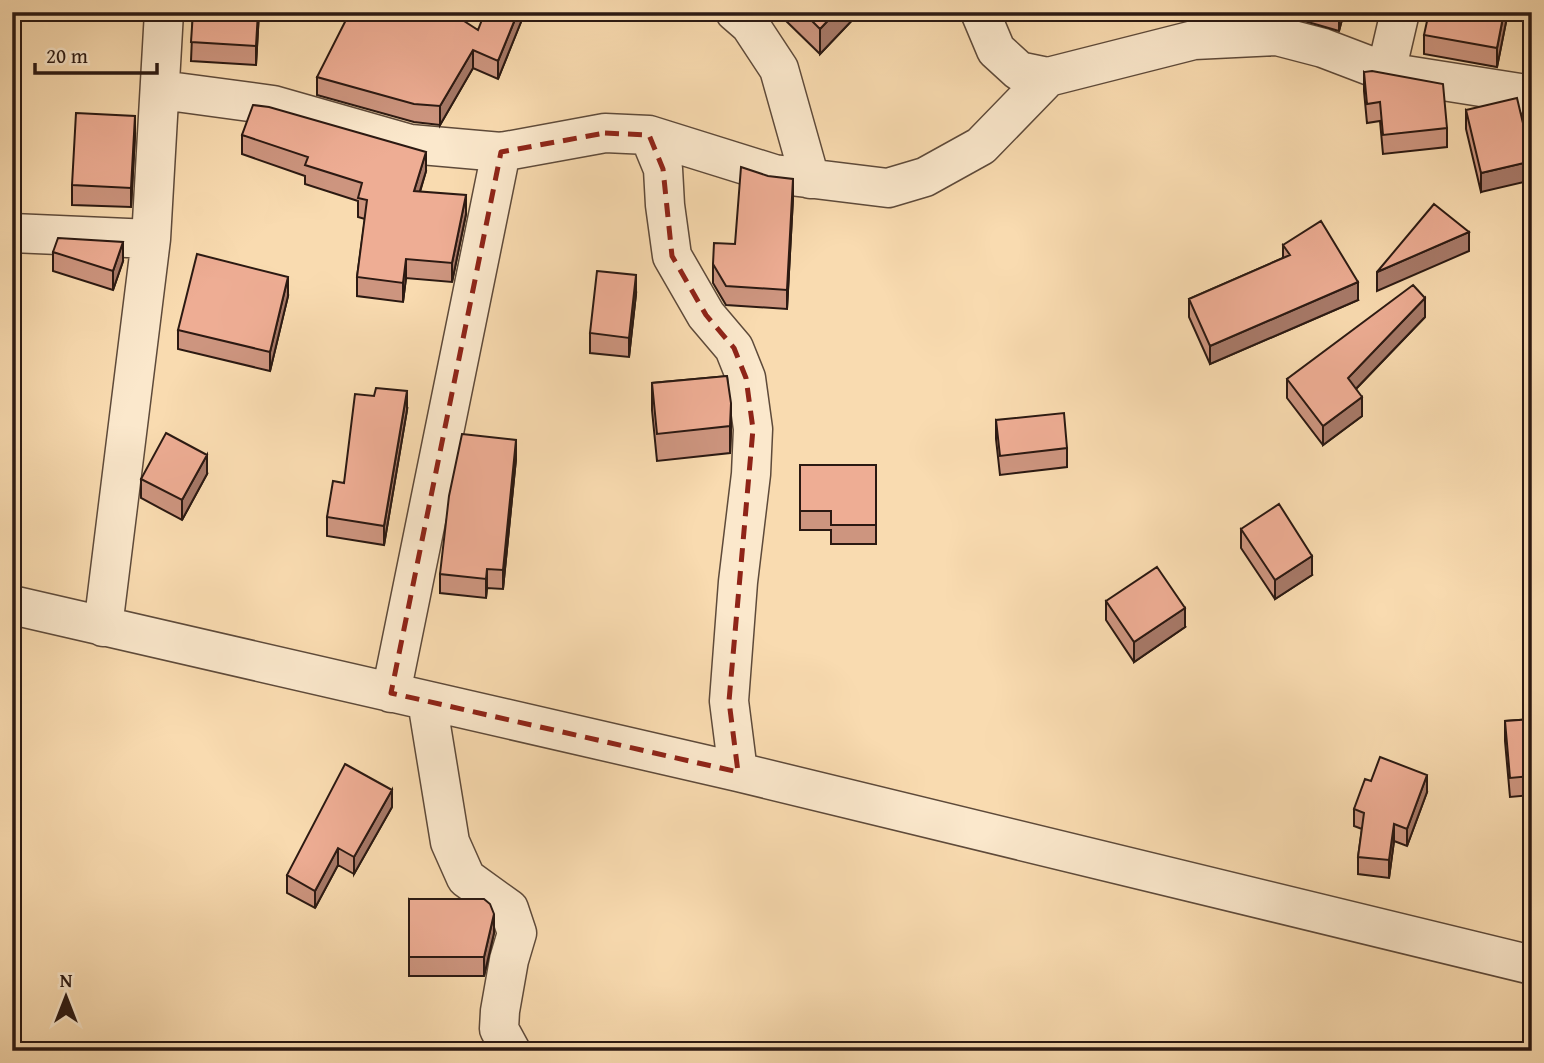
<svg xmlns="http://www.w3.org/2000/svg" width="1544" height="1063" viewBox="0 0 1544 1063" font-family="'Gentium Book Plus',serif">
<rect width="100%" height="100%" fill="#f9dbb0"/>
<filter id="stains"><feTurbulence type="fractalNoise" baseFrequency=".00286" numOctaves="4"/><feColorMatrix values="0 0 0 0 .2 0 0 0 0 .09 0 0 0 0 .02 0 0 0 .5 -.17"/></filter>
<radialGradient id="worn" r=".72"><stop offset=".6" stop-color="#630" stop-opacity="0"/><stop offset="1" stop-color="#630" stop-opacity=".3"/></radialGradient>
<g fill="none" stroke-linecap="round" stroke-linejoin="round">
<g stroke="#5e4a3a" stroke-width="41">
<path id="minor" d="M735,12L750,25L779,69L810,179
M980,12L996,50L1019,71L1048,77L1194,40L1277,36L1323,48L1386,72L1532,95
M1386,72L1400,12
M161,90L273,105L410,144L501,152L605,133L649,135L774,174L888,188L925,177L981,146L1048,77
M649,135L663,169L665,205L672,256L706,315L734,348L746,378L753,429L751,474L738,582L729,701L738,772
M12,233L151,239
M12,605L738,772L1532,965
M103,627L151,239L164,12
M391,693L501,152
M427,701L450,842L466,878L509,909L517,933L509,960L500,1011L499,1029L511,1051"/>
</g>
<use href="#minor" stroke="#fbe8cc" stroke-width="38"/>
</g>
<path fill="#cd957f" stroke="#2b1912" stroke-width="2" d="M193,12H259L256,65L191,61Z
M525,12L498,79L473,68L440,125L414,122L317,95V77L478,30Z
M781,12H860L820,54L781,16Z
M1287,12H1344L1339,31L1287,16Z
M1508,12L1497,67L1424,54V35Z
M1364,72L1447,128V147L1383,154L1380,121L1367,123L1364,91Z
M1466,110L1532,157L1481,192L1466,129Z
M135,135L131,207L72,205V185Z
M242,135L426,171L420,192L466,214L452,282L406,278L403,302L357,296V277L365,219L358,217V201L305,184V176L242,154Z
M793,198L787,309L726,305L713,283V264Z
M1283,245L1358,300L1210,364L1189,317V299L1283,258Z
M53,252L123,261L113,290L53,271Z
M636,294L629,357L590,353V333Z
M288,296L270,371L178,349V330Z
M1425,317L1356,389L1362,416L1323,445L1287,398V379Z
M727,376L731,430L730,453L657,461L652,410V383Z
M407,410L384,545L327,536V517L344,483Z
M996,420L1067,448V467L1000,475L996,439Z
M516,459L503,589L487,588L486,598L440,593V574Z
M800,465H876V544H831V530H800Z
M207,474L182,520L141,498V479Z
M1241,529L1312,575L1275,599L1241,548Z
M1106,601L1185,627L1134,662L1106,620Z
M1532,719V795L1510,797L1505,741V721Z
M1371,781L1427,792L1407,846L1394,841L1389,878L1358,874V857L1362,829L1354,826V809Z
M392,807L354,874L338,865L315,908L287,893V875Z
M409,899L494,933L484,976H409Z"/>
<path fill="#a77968" stroke="#2b1912" stroke-width="2" d="M258,12H259L256,65V46Z
M518,12H525L498,79V61Z
M836,12H860L820,54V29Z
M1339,12H1344L1339,31Z
M1504,12H1508L1497,67V48Z
M473,50V68L440,125V106Z
M135,116V135L131,207V188Z
M426,152V171L414,210V191Z
M1532,161V180L1481,192V173Z
M793,179V198L787,309V290Z
M466,195V214L452,282V263Z
M1469,232V251L1377,291V272Z
M123,242V261L113,290V271Z
M406,259V278L403,302V283Z
M636,275V294L629,357V338Z
M288,277V296L270,371V352Z
M1358,282V300L1210,364V346Z
M1425,298V317L1348,397V378Z
M407,391V410L384,545V526Z
M1362,397V416L1323,445V426Z
M731,403V430L730,453V426Z
M516,440V459L503,589V570Z
M207,455V474L182,520V500Z
M1312,556V575L1275,599V580Z
M487,569V588L486,598V579Z
M1185,608V627L1134,662V642Z
M1427,775V792L1407,846V829Z
M392,790V807L354,874V857Z
M1394,824V841L1389,878V860Z
M338,848V865L315,908V891Z
M494,914V933L484,976V957Z"/>
<path fill="#eead94" stroke="#2b1912" stroke-width="2" d="M193,12H258L256,46L191,42Z
M350,12H450L478,30L485,12H518L498,61L473,50L440,106L414,104L317,77Z
M803,12H836L820,29Z
M1429,12H1504L1497,48L1424,35Z
M1372,71L1443,84L1447,128L1383,135L1380,102L1367,104L1364,72Z
M1517,98L1532,161L1481,173L1466,110Z
M253,105L269,107L426,152L414,191L466,195L452,263L406,259L403,283L357,277L367,200L358,198L362,183L305,165L308,157L242,135Z
M76,113L135,116L131,188L72,185Z
M741,167L768,176L793,179L787,290L726,286L713,264L714,243L735,244Z
M1434,204L1469,232L1377,272Z
M1321,221L1358,282L1210,346L1189,299L1290,255L1283,245Z
M58,238L123,242L113,271L53,252Z
M197,254L288,277L270,352L178,330Z
M597,271L636,275L629,338L590,333Z
M1413,285L1425,298L1348,378L1362,397L1323,426L1287,379Z
M727,376L731,403L730,426L657,434L652,383Z
M376,388L407,391L384,526L327,517L333,481L344,483L355,394L374,396Z
M1064,413L1067,448L1000,456L996,420Z
M166,433L207,455L182,500L141,479Z
M462,434L516,440L503,570L487,569L486,579L440,574L449,496Z
M800,465H876V525H831V511H800Z
M1279,504L1312,556L1275,580L1241,529Z
M1157,567L1185,608L1134,642L1106,601Z
M1532,719V776L1510,778L1505,721Z
M1380,757L1427,775L1407,829L1394,824L1389,860L1358,857L1364,813L1354,809L1365,779L1371,781Z
M345,764L392,790L354,857L338,848L315,891L287,875Z
M409,899H484L490,904L494,914L484,957H409Z
M119,1045L162,1051H118Z"/>
<path fill="none" stroke="#8f2418" stroke-width="5" stroke-dasharray="14 9" stroke-linejoin="round" d="M605,133L649,135L663,169L672,256L706,315L734,348L746,378L753,429L729,701L738,772L391,693L501,152Z"/>
<rect width="1544" height="1063" fill="none" stroke="#f9dbb0" stroke-width="42"/>
<rect x="14" y="14" width="1516" height="1035" fill="none" stroke="#2b1912" stroke-width="3.5"/>
<rect x="21" y="21" width="1502" height="1021" fill="none" stroke="#2b1912" stroke-width="2"/>
<g transform="translate(66 997)" stroke="#fbe8cc" stroke-width="5" paint-order="stroke">
<path d="M0-5L12 26L0 18L-12 26Z" fill="#2b1912"/>
<text y="-10" font-size="19" font-weight="bold" text-anchor="middle" fill="#2b1912">N</text>
</g>
<path d="M35 63v10h122v-10" fill="none" stroke="#2b1912" stroke-width="3.5"/>
<text x="46" y="63" font-size="21" fill="#2b1912" stroke="#fbe8cc" stroke-width="5" paint-order="stroke">20 m</text>
<rect width="100%" height="100%" filter="url(#stains)"/>
<rect width="100%" height="100%" fill="url(#worn)"/>
</svg>
